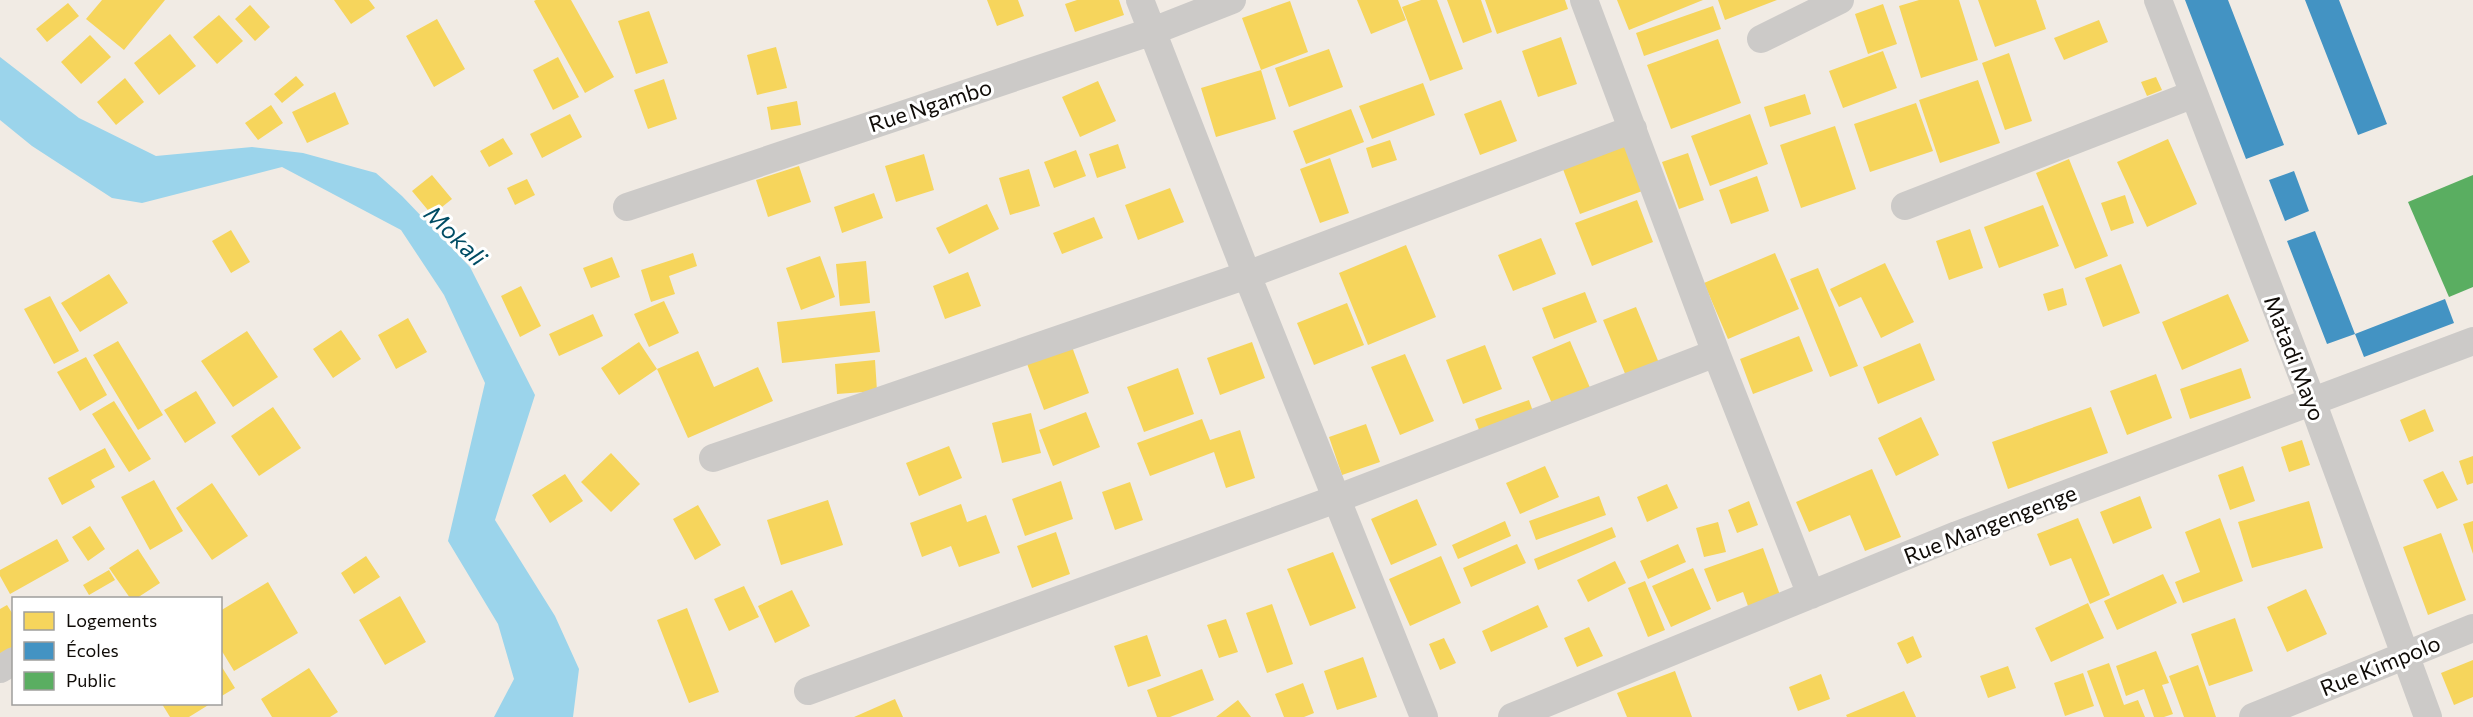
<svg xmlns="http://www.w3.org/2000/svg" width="2473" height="717" viewBox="0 0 2473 717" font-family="Commissioner,sans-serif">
<rect width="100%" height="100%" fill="#f1ebe4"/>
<path fill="#9bd4eb" d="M0,57L79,118L156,156L252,147L303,153L376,173L402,196L470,267L535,395L495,520L555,616L579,669L573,717H494L514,679L498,624L448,541L485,383L444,295L401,230L282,167L142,203L112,198L32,146L0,120Z"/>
<path fill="#f6d55c" d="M102,0H165L124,50L86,19Z
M334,0H369L375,8L351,24Z
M536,0H571L614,77L585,93L534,1Z
M987,0H1018L1024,16L997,26Z
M1077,0H1119L1124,15L1075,32L1065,4Z
M1357,0H1398L1406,20L1371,34Z
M1421,0H1437L1463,69L1430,81L1402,7Z
M1447,0H1481L1492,32L1463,43Z
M1485,0H1565L1568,9L1497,34Z
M1617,0H1703L1629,30Z
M1718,0H1777L1725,20Z
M1919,0H1959L1978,60L1921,78L1899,6Z
M1978,0H2036L2046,29L1995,47Z
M1290,1L1308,52L1261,70L1242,18Z
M68,3L79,16L47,42L36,29Z
M1883,4L1897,44L1868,54L1855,14Z
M250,5L270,27L255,41L235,19Z
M1713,6L1721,29L1644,56L1636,33Z
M649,11L668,63L636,74L618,21Z
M219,15L243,41L217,64L193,37Z
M437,19L465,69L434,87L406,36Z
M2099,20L2108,42L2064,60L2054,38Z
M170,34L196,66L159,95L134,63Z
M90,35L111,57L81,84L61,62Z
M1561,37L1577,84L1538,97L1522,51Z
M1718,39L1741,103L1671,129L1647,65Z
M776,47L787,88L757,95L747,55Z
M1329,49L1343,87L1289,107L1275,68Z
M1883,51L1897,88L1843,108L1829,71Z
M2009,53L2032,121L2005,130L1982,63Z
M558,57L579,97L553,110L533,70Z
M1261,70L1276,119L1216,137L1201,88Z
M296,76L304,85L282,103L274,94Z
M2156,77L2162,90L2147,96L2141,82Z
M125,78L144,102L116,125L97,102Z
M664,79L677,119L648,129L634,90Z
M1978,80L2000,143L1940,163L1919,100Z
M1098,81L1116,121L1080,137L1062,97Z
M1423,83L1435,115L1372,139L1359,106Z
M335,92L349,124L307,143L292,112Z
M1805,94L1811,114L1770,127L1764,107Z
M1501,100L1517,141L1480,155L1464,114Z
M797,101L801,125L771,130L767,107Z
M1916,103L1933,151L1870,172L1854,124Z
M271,105L283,123L258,140L245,123Z
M1351,109L1364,142L1306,164L1293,131Z
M570,114L582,137L542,158L530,134Z
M1750,114L1768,164L1710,186L1691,136Z
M1835,126L1856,189L1801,208L1780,145Z
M503,138L513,154L489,167L480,151Z
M2168,139L2197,204L2147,227L2117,162Z
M1390,140L1397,160L1372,168L1366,148Z
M1627,140L1645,190L1580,214L1561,164Z
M1118,144L1126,168L1097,178L1089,154Z
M1076,150L1086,176L1054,188L1044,162Z
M1688,153L1704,200L1679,209L1662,162Z
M924,154L934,190L896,202L885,166Z
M1330,158L1349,213L1320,223L1300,169Z
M2069,159L2108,256L2075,269L2036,173Z
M799,166L811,202L768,217L756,180Z
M1029,169L1040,206L1010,215L999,178Z
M432,175L452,199L432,215L412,191Z
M1757,176L1769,211L1731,224L1719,190Z
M527,179L535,195L515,205L507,188Z
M1170,188L1184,222L1138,240L1125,205Z
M874,193L883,218L842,233L834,207Z
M2125,195L2134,223L2111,231L2101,203Z
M1637,200L1653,242L1592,266L1575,223Z
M987,204L999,229L949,254L936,228Z
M2043,205L2059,246L1999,268L1984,227Z
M1094,217L1103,238L1062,254L1053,233Z
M1970,229L1983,268L1949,280L1936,241Z
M231,230L250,262L231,273L212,241Z
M1541,238L1556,274L1513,291L1498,255Z
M1406,245L1436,317L1368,345L1339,273Z
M693,253L697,266L669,276L675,294L651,302L641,270Z
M1775,253L1799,309L1728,339L1704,283Z
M820,256L835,297L801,310L786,268Z
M612,257L620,277L591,288L583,268Z
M866,261L870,303L840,306L836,264Z
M1885,263L1914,322L1881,338L1861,297L1839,307L1830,289Z
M2121,264L2140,313L2103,327L2085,278Z
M1818,268L1858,366L1830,377L1790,279Z
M968,272L981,306L945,319L933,286Z
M109,274L128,303L80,332L61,303Z
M521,286L541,326L520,337L501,296Z
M2063,288L2067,305L2048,311L2043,294Z
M1585,292L1597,322L1554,339L1542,308Z
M2228,294L2249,341L2182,370L2162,322Z
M50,296L79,351L54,364L24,309Z
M664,301L679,333L649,347L634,314Z
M1347,303L1364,345L1314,365L1297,323Z
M1636,307L1659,363L1626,376L1603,320Z
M875,311L880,352L782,363L777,322Z
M593,314L603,336L559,356L549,334Z
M408,318L427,352L396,369L378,335Z
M341,330L361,359L333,378L313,349Z
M247,331L278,377L233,407L201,361Z
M1799,336L1813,371L1753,394L1740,359Z
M118,341L163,415L138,430L93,355Z
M1570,341L1594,397L1556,413L1532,357Z
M639,342L657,369L619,395L601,368Z
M1252,342L1265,378L1220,395L1207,358Z
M1920,343L1935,380L1878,404L1863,367Z
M1071,344L1089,393L1044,410L1026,361Z
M1485,345L1502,389L1463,404L1446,360Z
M698,351L714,387L758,367L773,401L688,438L657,369Z
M1405,354L1434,421L1400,435L1371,367Z
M86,357L107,395L80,411L57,372Z
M875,360L877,391L837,394L835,364Z
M1178,368L1194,414L1144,432L1127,387Z
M2241,368L2251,398L2190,419L2180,389Z
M2156,374L2172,418L2127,435L2110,391Z
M196,391L216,423L185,443L164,410Z
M1529,400L1536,420L1482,438L1475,419Z
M114,401L151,459L129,472L92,414Z
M273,407L301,448L259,476L231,436Z
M2091,407L2108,453L2008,489L1992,442Z
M2425,409L2434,431L2409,442L2400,420Z
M1086,412L1100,447L1053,466L1039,430Z
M1031,413L1041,453L1002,463L992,423Z
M1921,417L1939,455L1896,476L1878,438Z
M1202,419L1210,440L1240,430L1255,478L1226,488L1214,452L1150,476L1137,443Z
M1366,424L1380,462L1342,475L1329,437Z
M2302,440L2310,465L2289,472L2281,447Z
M949,446L962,478L919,496L906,463Z
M105,448L115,467L91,480L95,487L62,505L48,478Z
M611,453L640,484L611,512L581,482Z
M2473,456V483L2467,485L2459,461Z
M1545,466L1559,497L1520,514L1506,483Z
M2243,466L2255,501L2230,510L2218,475Z
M1872,469L1901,537L1865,551L1850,515L1809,532L1796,502Z
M2443,471L2458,500L2437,509L2423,480Z
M565,474L583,501L550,523L532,495Z
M154,480L183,531L150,550L121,497Z
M1061,481L1073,519L1025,536L1012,499Z
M1130,482L1143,520L1115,530L1102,492Z
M212,483L248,536L212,560L176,508Z
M1667,484L1678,508L1647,522L1637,497Z
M1599,496L1606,515L1536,540L1529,521Z
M2140,496L2152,528L2113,544L2100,512Z
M1417,499L1437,545L1391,565L1371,519Z
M828,500L843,545L781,565L767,520Z
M1749,501L1758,525L1737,533L1728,510Z
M2309,501L2323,548L2252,568L2238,522Z
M961,504L967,522L986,515L1000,553L959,567L951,546L922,557L910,523Z
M698,505L721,545L695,560L673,519Z
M2078,518L2110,595L2090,604L2071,558L2050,566L2037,534Z
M2220,518L2243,581L2183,603L2175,582L2200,572L2185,532Z
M1505,521L1511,536L1458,559L1452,545Z
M2473,521V554L2463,524Z
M1718,522L1726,552L1704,557L1696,528Z
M90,526L105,549L88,561L72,537Z
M1612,527L1616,537L1538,570L1534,559Z
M1056,532L1070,574L1032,588L1017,546Z
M2441,533L2466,600L2428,615L2403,547Z
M57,539L69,561L10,594L0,576V570Z
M1517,544L1526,563L1471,587L1463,568Z
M1678,544L1686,562L1648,579L1640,561Z
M1763,548L1780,595L1748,606L1743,592L1717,602L1704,569Z
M138,549L160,583L137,598H130L109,568Z
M1333,552L1356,608L1310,626L1287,569Z
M366,556L380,577L354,594L341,573Z
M1441,556L1461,603L1410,626L1389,579Z
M1615,561L1626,583L1588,602L1577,580Z
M1693,568L1711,609L1671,627L1652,586Z
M109,570L115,580L89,595L83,585Z
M2163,574L2177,603L2117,630L2104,601Z
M1645,581L1665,630L1648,637L1628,588Z
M268,582L298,633L234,671L220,648V611Z
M744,586L759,617L729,631L714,599Z
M2306,589L2327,634L2287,652L2267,607Z
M792,590L810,626L775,643L758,606Z
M400,596L426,642L385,665L359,620Z
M2088,603L2104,638L2051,662L2035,628Z
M1272,604L1293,664L1267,673L1246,613Z
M7,605L14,616V650L0,658V609Z
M1538,605L1548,627L1491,652L1482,631Z
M687,608L719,692L689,703L657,620Z
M2235,618L2253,671L2209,686L2191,634Z
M1226,619L1238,652L1219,658L1207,625Z
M1589,627L1603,656L1577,667L1564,638Z
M1147,635L1161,676L1128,687L1114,646Z
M1913,636L1922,657L1907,664L1897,643Z
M1444,638L1456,663L1440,670L1429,644Z
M2156,651L2169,683L2162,685L2173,714L2164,717H2154L2144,689L2126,696L2116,666Z
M1363,657L1377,697L1337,710L1324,671Z
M2473,660V697L2454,705L2441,673Z
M2109,663L2124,705L2138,700L2145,717H2104L2087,671Z
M220,664L235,688L220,697Z
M2198,665L2216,717H2184L2169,676Z
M2008,666L2016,688L1988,698L1980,676Z
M309,668L338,712L330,717H272L261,699Z
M1202,669L1214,700L1170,717H1157L1147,690Z
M1675,671L1692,717H1627L1617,693Z
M2083,673L2094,706L2065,716L2054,683Z
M1821,674L1830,699L1798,711L1789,687Z
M1303,683L1314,713L1304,717H1284L1275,694Z
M1904,691L1916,717H1847L1846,715Z
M895,699L903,717H854Z
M1238,700L1251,717H1216Z
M162,704H210L189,717H170Z"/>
<path fill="#4393c3" d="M2185,0H2228L2284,145L2246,159Z
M2305,0H2339L2387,124L2358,135Z
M2294,171L2309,211L2285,221L2269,180Z
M2315,231L2355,334L2327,344L2287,241Z
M2445,299L2454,323L2364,357L2355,334Z"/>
<path fill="#5aae61" d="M2473,175V287L2449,297L2408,202Z"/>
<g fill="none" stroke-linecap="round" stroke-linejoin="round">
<path stroke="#cccac8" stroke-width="28" d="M1140,0L1247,275L1424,717
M2158,0L2312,401L2428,717
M1761,39L1840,0
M1905,206L2194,94
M627,207L1153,31L1232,0
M1716,353L1811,595
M713,458L1247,275L1633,129
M0,669L14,661
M808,691L1336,499L1716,353L1584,0
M1512,717L1957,535L2473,341
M2253,717L2473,628"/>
</g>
<g text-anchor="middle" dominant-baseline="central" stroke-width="6" stroke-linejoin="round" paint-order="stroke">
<g font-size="22" fill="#100c08" stroke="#fff">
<text transform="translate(930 105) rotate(-18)">Rue Ngambo</text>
<text transform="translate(2295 358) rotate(69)">Matadi Mayo</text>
<text transform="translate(1990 524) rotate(-21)">Rue Mangengenge</text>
<text transform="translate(2380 665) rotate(-22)">Rue Kimpolo</text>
</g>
<g font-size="24" font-style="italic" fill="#004c64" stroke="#fff">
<text transform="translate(456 235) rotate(44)">Mokali</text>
</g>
</g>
<rect x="12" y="597" width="210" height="108" fill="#ffffff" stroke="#9f9e9c" stroke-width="1.5"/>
<rect x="24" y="612" width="30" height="18" fill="#f6d55c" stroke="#9f9e9c" stroke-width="1.5"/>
<text x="66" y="627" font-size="18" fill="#100c08">Logements</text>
<rect x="24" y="642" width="30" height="18" fill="#4393c3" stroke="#9f9e9c" stroke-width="1.5"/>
<text x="66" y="657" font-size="18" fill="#100c08">Écoles</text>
<rect x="24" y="672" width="30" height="18" fill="#5aae61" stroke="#9f9e9c" stroke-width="1.5"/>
<text x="66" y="687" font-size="18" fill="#100c08">Public</text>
</svg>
